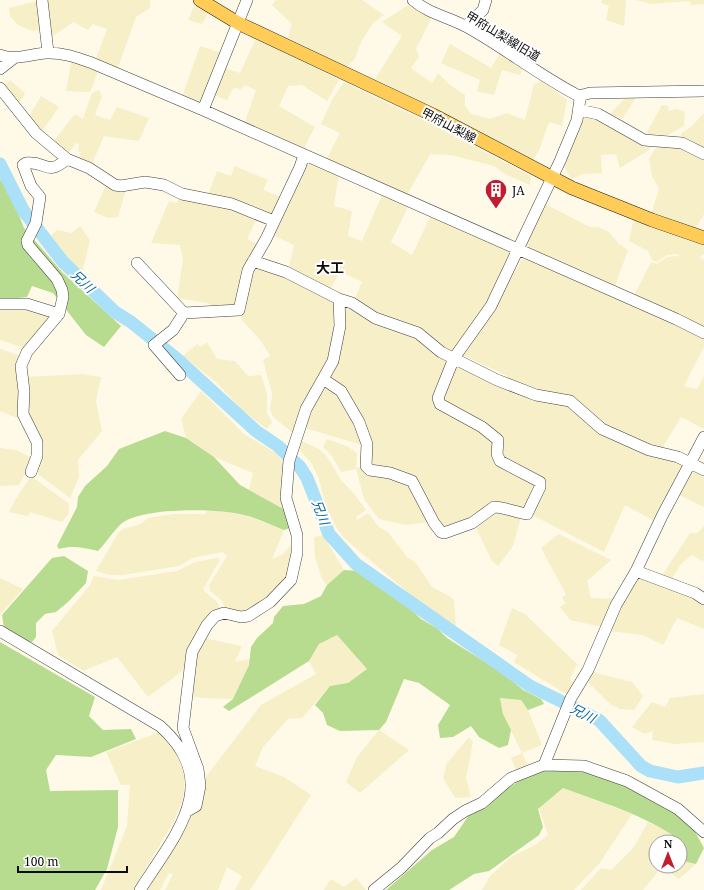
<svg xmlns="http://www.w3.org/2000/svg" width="704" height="890" viewBox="0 0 704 890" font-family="'Noto Serif','Noto Sans JP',serif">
<rect width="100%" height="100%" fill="#fff9e8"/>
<path fill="#f6efc8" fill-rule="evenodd" d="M46,0H150V8L136,17L117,70L95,61L107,29L93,24L88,30L73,22L52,37Z
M276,0H362L384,15L373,23L362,40L354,60L347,67L288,38L292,24L272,5Z
M602,0H626L624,26L606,20L609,6L601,3Z
M635,0H704V4L691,5L690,1L652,4Z
M37,1L41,29L32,31L18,25L10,16L9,8Z
M410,4L433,15L416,49L419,57L411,68L432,83L438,73L450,85L465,95V106L471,114L490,119L507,113L525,120L534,84L542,81L567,100L562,126L549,122L540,148L533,160L375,79L402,36L382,22Z
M194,6L208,13L202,24L188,20Z
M256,38L339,80L327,101L302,85L288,86L279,106L315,127L304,148L298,149L244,125L256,90L244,85L241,90L234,87L227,100L211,94L222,67L240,73Z
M450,44L491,68L500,53L523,67L520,75L502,70L494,95L477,91L480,80L441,63Z
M200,46L222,53L202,105L182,97Z
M72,58L99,69L90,92L66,91Z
M10,80L25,93L18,105L3,86Z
M344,82L435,126L531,176L530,185L507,175L494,166L450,155L430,154L406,197L326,160L340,133L321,124L333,98Z
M99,90L102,96L95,115L110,120L117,107L149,118L139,141L104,136L91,166L77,161L81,152L78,151L79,144L76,143L67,155L52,143L75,114L83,119L92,93Z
M41,96L59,107L40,134L29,116Z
M637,96L622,119L610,114L626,97Z
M662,105L668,106L669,111L677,109L685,112L684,126L668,135L646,134Z
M583,112L651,145L649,150L620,168L616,154L601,155L602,173L584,174L571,179L562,163Z
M704,113V148L681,136V133L691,127Z
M672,145L704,156V214L695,230L651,214L659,189L652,176L649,159L656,147Z
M307,158L339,173L334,206L352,211L348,236L362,241L383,193L409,205L391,242L412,255L431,215L512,249L489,304L454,355L376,316L354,301L362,282L340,271L329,292L288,271L294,245L272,235Z
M235,166L268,180L263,190L283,198L275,217L207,197L217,171L231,176Z
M106,185L126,189L118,217L108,218L94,212Z
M180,196L258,216L247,239L259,245L237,307L217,308L208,303L177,298L183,260L180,245L151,243L169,201L177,203Z
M543,203L590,227H598L609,232L619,244L628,250L614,289L526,250L524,245Z
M634,218L704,243V254L700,257L704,260V330L633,298L651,262L657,264L667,257L678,256L679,254L667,255L657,262L652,260L648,251L629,241Z
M80,226L90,240L82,273L69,261L48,238L57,230L72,233Z
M524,255L704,338V347L684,386L697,389L704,376V429L681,417L661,450L604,427L572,399L506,381L508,376L462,355L494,309Z
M252,266L283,274L337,301L339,326L331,359L297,431L292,432L273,417L270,409L272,394L263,360L270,356L261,341L241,319Z
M341,305L418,335L451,359L434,398L494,440V455L536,482L526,512L499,504L472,521L445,531L413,480L371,468L360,417L326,378Z
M23,307L40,311L53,319L27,349L0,340V308Z
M207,342L217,359L235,361L248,376L261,375L267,394V413L272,422L267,429L243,411L216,382L183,356L197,344L201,347Z
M0,349L21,356L20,419L0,411Z
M455,361L567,403L601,431L687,464L656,522L625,505L604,552L530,514L543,488L502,459L501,444L443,404L445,387Z
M83,374L101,377L96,401L102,431L78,460L79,477L70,498L38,474V464L29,422L25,377Z
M322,386L334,391L352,415L362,445L302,427Z
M201,391L244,434L279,455L284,464L287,511L249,490L253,473L214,457L186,438L181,419Z
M327,439L347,446L357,453L356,468L361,467L411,483L429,522L406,525L379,519L364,499L356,469L341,472L331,455L323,447Z
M300,440L319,449L326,455L341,480L355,495L366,510L356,517L357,520L368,513L379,527L388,532L407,557L416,563L432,587L451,597L454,600L456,629L418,601L344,538L336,527L326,507L319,479L312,464L299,449Z
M0,448L16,450L30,457L31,463L19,485L0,486Z
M692,467L704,472V507L677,494Z
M31,476L69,504V513L62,522L30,512L28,516L9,512L15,500Z
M208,509L244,515L284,530L272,559L283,554L293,543L294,559L285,586L242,615L226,612L222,601L210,591L209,585L227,556L223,552L193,558L179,566L123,575H109L96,571L118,533L123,529L141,524L148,518L173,514H205Z
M493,511L521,517L513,546L498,566L492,561L474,524Z
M704,526V560L702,561L692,555L681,564L671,580L661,577L690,533H697Z
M559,534L611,560L587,581L591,598L615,599L602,627L570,620L560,607L566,603L562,598L566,594L541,548Z
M323,535L344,570L327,585L322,579L315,557L314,537Z
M217,558L220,559L203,590L218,603L221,611L186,668L148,697L117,657L83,671L58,655L52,631L90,585L94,576L118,580L177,571L195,562Z
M636,575L704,600V629L677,618L663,645L643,635L608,631Z
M0,578L23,589L0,615Z
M512,608L525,614L577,664L570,679L574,683L569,696L514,662L517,655L499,645Z
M337,635L367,669L348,683L330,686L302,718L288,719L263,747L255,766L284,777L311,795L250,890H235L242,876L227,867L218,890H165L173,874L169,873L160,890H145L192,815L204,792L205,778L261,705L316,674L309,661L319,644Z
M203,638L242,646L235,662L250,659L249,665L233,699L203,698L191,696L194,654Z
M592,672L632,682L643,696L634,710L620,709L610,704L586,680Z
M704,694V742L675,744L652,740L653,731L645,734L632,727L652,702L665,707L670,698Z
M500,698L521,700L528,710L542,745L522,753L529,768L517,772L511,758L522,753L503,714Z
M379,730L409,750L360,793L346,782L357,757Z
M160,732L170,743L181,759L185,777L183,799L174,821L133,890H101L127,826L130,785H121L106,752Z
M469,737L473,742L466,778L471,797L455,798L443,778L447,763Z
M563,788L632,814L599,864L574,890H482L490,876L511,857L535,845L548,835L539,808Z
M648,822L666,830L680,840L683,861L696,864L679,879L662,867L643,890H581L601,868L611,870L634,847ZM656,842H680V866H656Z
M356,878L366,890H324L331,879L344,887Z"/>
<path fill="#b7dc90" d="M0,179L11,194L24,228L37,243L62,272L121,326L104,347L86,335L53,293L32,286L27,297L0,300Z
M165,431L186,438L214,457L240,485L287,511L290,528L284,530C271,525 257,518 244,515C218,508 144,507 122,523C113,531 106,543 98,551C84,548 73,545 59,549L57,546L77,507L78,497L85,486L107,466L119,449Z
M64,556L88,571L86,583L68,602L56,612L45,614L36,623V637L32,642L19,640L4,628L2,615L52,558Z
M344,570L359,571L397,596L421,619L438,629L447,638L504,674L523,690L541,699L544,704L528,710L521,700L500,698L503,714L511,730L508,745L499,748L479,737L471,726L453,737L440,738L438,725L450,705L419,683L404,679L386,722L379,730L340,731L327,725L323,713L315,705L330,686L348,683L367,669L337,635L319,644L309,661L229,711L223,707L233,699L249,665L251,647L257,638L273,623L274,617L283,606L304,604L321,596L327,585Z
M0,642L95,697L89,716L103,730L131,729L136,739L91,757L56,755L46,770L50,791L118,790V827L107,869L95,890H0Z
M547,769L580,770L626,785L645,794L664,808L681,816L693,828L704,848L696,864L683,861L680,840C645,815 603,803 563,788L538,809L543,827L539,835L489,871L474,874L449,890H386L432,850L454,837L469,815L526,776Z"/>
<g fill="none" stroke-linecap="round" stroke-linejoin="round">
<path stroke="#aae1f9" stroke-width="13" d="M0,164L23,210L63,262L115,312L131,322L176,358L256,431L278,446L300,467L307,478L329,534L356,564L530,686L599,720L641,766L650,771L678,777L704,773"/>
<g stroke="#3e3e3e" stroke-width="12">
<path id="minor" d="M42,0L48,52
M466,26L483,10L486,0
M0,55C15,61 31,54 46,53C62,52 78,58 92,63L203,110L676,319L704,333
M0,69L14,58
M0,88L36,133L67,159L89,168L115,185L121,186L145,182L164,185L182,194L232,204L274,221
M579,96L590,93L704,91
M203,110L247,0
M579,110L598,114L644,140L682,143L704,154
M253,261L286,272L339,299L352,303L375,318L418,333L441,352L497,380L536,395L570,401L602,429L649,450L678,457L704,470
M137,263L184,313
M0,304H27L59,314
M184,313L239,310L248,270L266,239L300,167L304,155
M180,375L154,345L173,330L184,313
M323,379L341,391L359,422L367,444L366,466L370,470L390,473L412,481L434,523L441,532L444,533L472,523L494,507C500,506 518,513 527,514L540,487V482L500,461L497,454L498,440L482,427L440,404L438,398L454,358L491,306L560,161L577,120L580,99L579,96C540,76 505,48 467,27C449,17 429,14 413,0
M31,472L37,456V442L23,414L24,391L21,366L27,352L59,314L63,297L62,290L57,279L28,245L27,241L36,223L40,197L31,186L23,165L26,163C48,161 46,177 67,159
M636,571L695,593L704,599
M0,631L160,726C224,783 175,835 140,890
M544,765L571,698L588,670L616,605L636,571L662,516L704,437
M189,810L196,806L200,786L198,769L183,728L192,652L207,625L215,616L224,613L241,617L248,616L270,602L291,580L297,553V535L286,498L289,461L306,409L333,361L340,326L339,299
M374,890L401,868L430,838L438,833L453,819L465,811L482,803L511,778L544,765L584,766L627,781L678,809L704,832"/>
</g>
<g stroke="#1c1c1c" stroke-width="14">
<path id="major" d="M200,0L238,23L433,115L572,188L652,220L704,238"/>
</g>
<use href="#minor" stroke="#fff" stroke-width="11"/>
<use href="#major" stroke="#ffcc58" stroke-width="13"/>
</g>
<defs>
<g id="building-pin" transform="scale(1.15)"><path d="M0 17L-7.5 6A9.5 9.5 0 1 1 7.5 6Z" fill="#c01d2f" stroke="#fff"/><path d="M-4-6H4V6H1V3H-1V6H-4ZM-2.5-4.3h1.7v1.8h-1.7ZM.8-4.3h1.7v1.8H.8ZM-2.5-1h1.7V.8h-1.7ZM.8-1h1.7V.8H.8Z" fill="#fff"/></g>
</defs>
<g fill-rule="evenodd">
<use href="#building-pin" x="496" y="190"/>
</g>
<g text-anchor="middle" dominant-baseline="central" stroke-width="4" stroke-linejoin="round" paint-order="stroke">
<g font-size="12" fill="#0b0b0b" stroke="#fff">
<text transform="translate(503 36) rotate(31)">甲府山梨線旧道</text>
<text transform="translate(449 125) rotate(28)">甲府山梨線</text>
</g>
<g font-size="12" fill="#0b0b0b" stroke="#fff" text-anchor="start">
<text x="512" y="190">JA</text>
</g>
<g font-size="13" font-style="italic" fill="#0f6ba1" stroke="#fff">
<text transform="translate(83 281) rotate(43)">兄川</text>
<text transform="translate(321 512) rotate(69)">兄川</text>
<text transform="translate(583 713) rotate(27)">兄川</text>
</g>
<g font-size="14" font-weight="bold" fill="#0b0b0b" stroke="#fff">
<text x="330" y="267">大工</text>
</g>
</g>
<g transform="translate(668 854)"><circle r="19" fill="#ffffff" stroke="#9d9d9d"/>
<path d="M0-3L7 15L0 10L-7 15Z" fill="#c01d2f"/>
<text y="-6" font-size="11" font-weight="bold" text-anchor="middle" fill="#0b0b0b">N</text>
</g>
<path d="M18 866v6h109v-6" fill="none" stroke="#0b0b0b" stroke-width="2"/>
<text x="24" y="866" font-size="12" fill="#0b0b0b" stroke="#ffffff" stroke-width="3" paint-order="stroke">100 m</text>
</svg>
